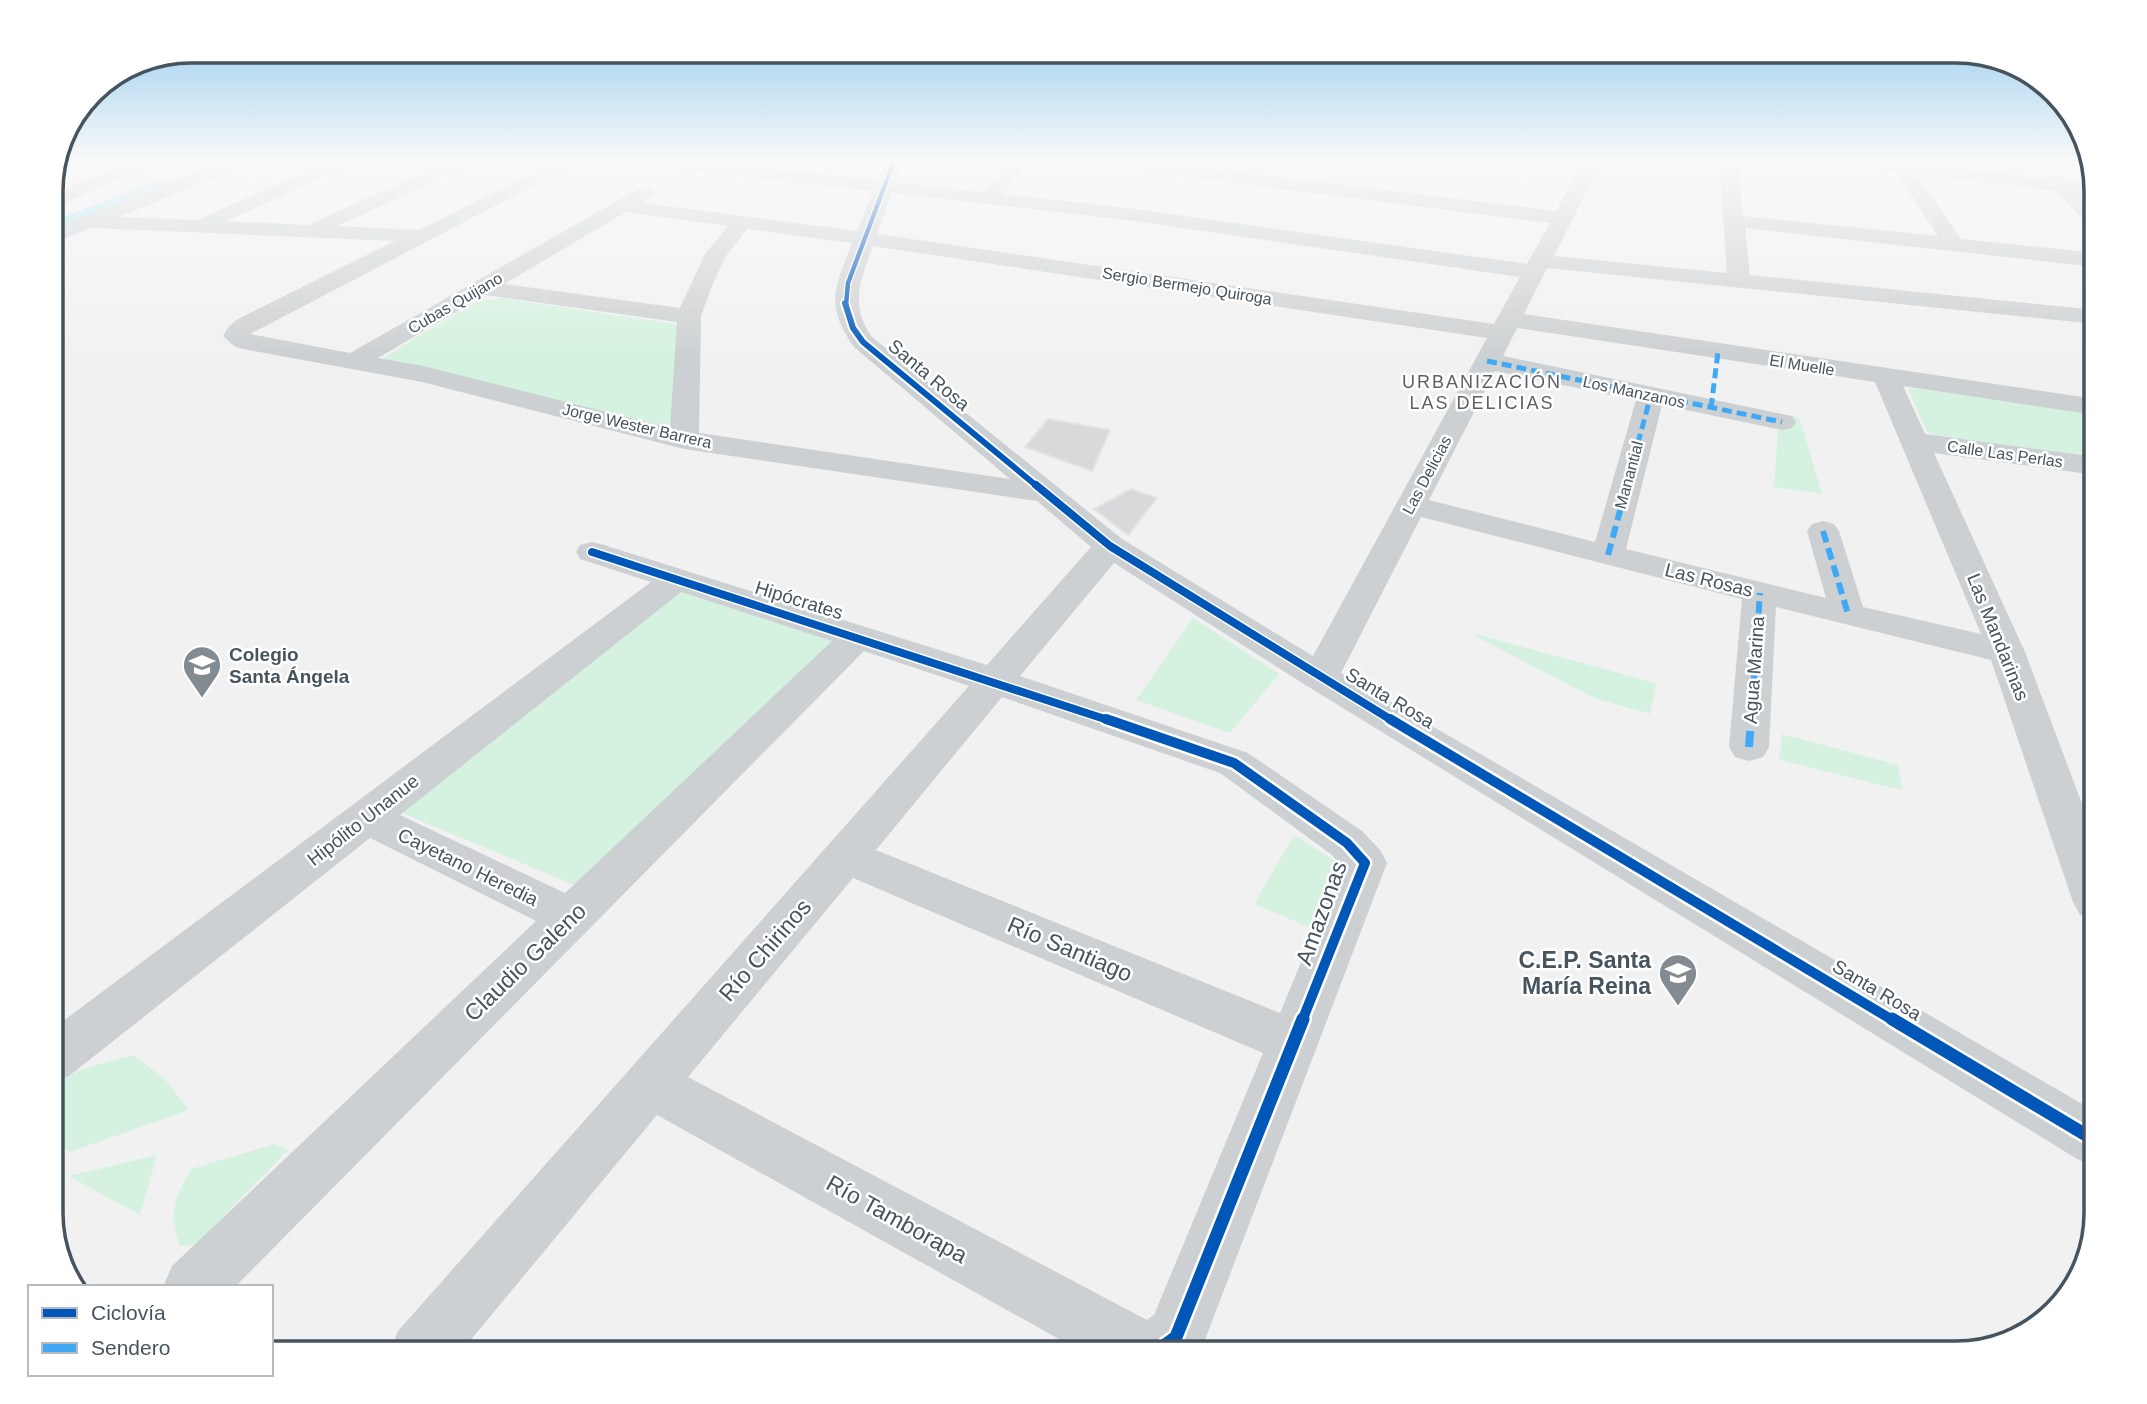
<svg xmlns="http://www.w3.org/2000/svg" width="2147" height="1404" viewBox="0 0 2147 1404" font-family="Helvetica,sans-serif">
<rect width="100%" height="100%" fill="#f2f1f1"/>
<path fill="#d4f2df" d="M500,298L682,325L671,422L662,426L392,363L383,358L476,302Z
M1912,388L2096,414V460L1934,435L1927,432L1909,390Z
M1779,414L1799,417L1822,494L1774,487Z
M677,591L834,641L574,885L395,810Z
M1193,618L1279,674L1230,733L1136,700Z
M1479,635L1656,683L1650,714L1594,698L1475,636Z
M1782,734L1898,765L1902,790L1779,760Z
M1294,835L1337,862L1309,927L1254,904Z
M133,1055L164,1078L189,1110L70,1152L51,1141V1089C72,1068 105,1063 133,1055Z
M274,1144L288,1150L196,1245L180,1246C167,1214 175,1198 191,1169Z
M157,1155L140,1215L69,1176Z"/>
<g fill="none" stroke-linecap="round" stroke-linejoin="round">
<path fill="#a5e3f3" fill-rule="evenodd" d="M164,178L173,184L171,188L51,235V222Z"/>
</g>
<path fill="#d9d9db" stroke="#e3e3e4" stroke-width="2" d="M1048,419L1110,430L1092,471L1025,447Z
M1131,489L1157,498L1128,535L1094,509Z"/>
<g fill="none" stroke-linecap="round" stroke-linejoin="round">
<path fill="#cdd0d2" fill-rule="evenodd" d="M131,161H159L157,165L120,178L51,209V195Z
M221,161H248L246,165L119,217L197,220L327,161H353L351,165L226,221L308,225L448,161H473L471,165L337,226L419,230L557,161H581L250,334L350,353L638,189H652L655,193L643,203L857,231L873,191L653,167L644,161H708L877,180L885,161H903L896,182L985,192L1009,161H1028L1004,194L1128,208L1527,264L1550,223L1152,173L1143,167L1145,163L1153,161L1556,211L1583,161H1602L1554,256L1727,273L1719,161H1737L1743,216L1938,236L1896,172L1854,167L1845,161H1905L2044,178L2054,172L2061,174L2067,181L2095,184L2096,196L2080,194L2096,210V228L2089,226L2056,191L1916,174L1961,239L2096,253V267L1745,228L1750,275L2096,310V324L1547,268L1524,314L2096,399V415L1903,386L1925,434L2096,457V475L1934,453L2025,652L2096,841V920L2080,915L2073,902L1991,660L1776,607L1769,747L1763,757L1749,761L1735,757L1729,747L1742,599L1421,517L1341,673L2096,1112V1167L2077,1159L1307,686L1114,563L1020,676L1248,753L1362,831L1381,851L1387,863L1200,1353H1084L657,1115L460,1353H389L398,1331L969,686L864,651L235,1287H163L172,1266L536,921L370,838L69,1076L51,1083V1030L651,582L580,559L576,552L580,545L592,542L604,545L987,665L1091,547L1037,501L684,449L422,382L243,349L234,346L223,336L229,326L238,319L395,241L91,228L51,243V229ZM892,193L1128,220L1520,277L1494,324L877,234ZM626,212L728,226L705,254L680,308L504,284ZM747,229L852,243C835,288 824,304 854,347L1010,479L699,433L701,316L713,283L726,256ZM873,246L1487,338L1313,656L1122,539L872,337C849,305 861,279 873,246ZM485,295L677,322L670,428L423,366L378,358ZM1517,328L1875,382L1981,634L1863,607L1839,531L1834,524L1823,521L1812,524L1807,531L1826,598L1626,549L1662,405L1782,430L1792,428L1796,422L1792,416L1782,414L1503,356ZM1495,371L1636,400L1595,542L1429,500ZM681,592L832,641L565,893L400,815ZM1002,697L1220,773L1332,855L1341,866L1280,1013L876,850ZM853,878L1263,1053L1154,1315L1147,1320L688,1077Z
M1490,161H1522L1523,163L1514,169L1492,165Z"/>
<path stroke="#3fa9f5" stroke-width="5" stroke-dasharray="10 5" stroke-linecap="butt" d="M1487,361L1782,422
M1711,408L1718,352
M1626,487L1651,395"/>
<path stroke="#3fa9f5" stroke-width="6" stroke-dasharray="12 6" stroke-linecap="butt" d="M1823,531L1848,614
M1608,555L1627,485
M1751,721L1760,593"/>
<path stroke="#3fa9f5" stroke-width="8" stroke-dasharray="16 8" stroke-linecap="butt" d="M1749,747L1751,719"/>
<g stroke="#fff" stroke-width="7">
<path id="cycleway-far4" d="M846,305L848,283L894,161"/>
</g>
<g stroke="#fff" stroke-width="10">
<path id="cycleway-far3" d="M845,303L853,328L863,342L1038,487"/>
</g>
<g stroke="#fff" stroke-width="11">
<path id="cycleway-far2" d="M1036,485L1110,546L1393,721
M592,552L1111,721"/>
</g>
<g stroke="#fff" stroke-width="15">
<path id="cycleway-far1" d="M1106,719L1234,763L1347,843L1365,863L1302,1021
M1390,719L1894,1021"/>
</g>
<g stroke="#fff" stroke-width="18">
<path id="cycleway" d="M1892,1019L2096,1141
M1154,1353L1176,1337L1303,1019"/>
</g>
<use href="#cycleway-far4" stroke="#0057b8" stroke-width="4.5"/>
<use href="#cycleway-far3" stroke="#0057b8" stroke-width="6"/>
<use href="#cycleway-far2" stroke="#0057b8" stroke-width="8"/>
<use href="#cycleway-far1" stroke="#0057b8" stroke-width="10"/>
<use href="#cycleway" stroke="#0057b8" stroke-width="13"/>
</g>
<linearGradient id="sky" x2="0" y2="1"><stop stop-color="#8dc7ec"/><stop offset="0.45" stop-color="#f9f9f9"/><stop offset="1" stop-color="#f9f9f9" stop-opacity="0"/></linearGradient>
<rect width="2147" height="358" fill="url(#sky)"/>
<defs>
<g id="school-pin" transform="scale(2.0125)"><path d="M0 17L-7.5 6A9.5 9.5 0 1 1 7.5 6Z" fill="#828b92" stroke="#fff"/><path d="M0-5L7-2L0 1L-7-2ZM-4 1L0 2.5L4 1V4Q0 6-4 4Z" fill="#fff"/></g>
</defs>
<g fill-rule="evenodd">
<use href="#school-pin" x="202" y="665"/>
<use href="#school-pin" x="1678" y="973"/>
</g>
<g text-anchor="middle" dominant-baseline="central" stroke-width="5" stroke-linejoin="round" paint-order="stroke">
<g font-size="16" fill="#46545f" stroke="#fff">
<text transform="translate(1187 286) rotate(9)">Sergio Bermejo Quiroga</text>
<text transform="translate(455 303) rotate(-30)">Cubas Quijano</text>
<text transform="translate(1802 365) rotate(9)">El Muelle</text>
<text transform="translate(1634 392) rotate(12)">Los Manzanos</text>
<text transform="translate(637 426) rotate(13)">Jorge Wester Barrera</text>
<text transform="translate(2005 454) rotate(8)">Calle Las Perlas</text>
<text transform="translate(1427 475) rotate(-62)">Las Delicias</text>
<text transform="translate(1629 475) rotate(-75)">Manantial</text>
</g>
<g font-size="18" letter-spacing="2" fill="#5c6066" stroke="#fff">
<text x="1482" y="382">URBANIZACIÓN<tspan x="1482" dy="21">LAS DELICIAS</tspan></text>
</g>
<g font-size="19" fill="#46545f" stroke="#fff">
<text transform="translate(929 375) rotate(40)">Santa Rosa</text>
<text transform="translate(1709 580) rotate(14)">Las Rosas</text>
<text transform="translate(799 600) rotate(17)">Hipócrates</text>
<text transform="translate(1998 637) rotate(68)">Las Mandarinas</text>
<text transform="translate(1754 670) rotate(-86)">Agua Marina</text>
<text transform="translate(1390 698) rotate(31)">Santa Rosa</text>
<text transform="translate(363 820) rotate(-38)">Hipólito Unanue</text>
<text transform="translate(468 867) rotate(26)">Cayetano Heredia</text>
<text transform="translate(1877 990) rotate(31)">Santa Rosa</text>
</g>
<g font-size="19" font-weight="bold" fill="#46545f" stroke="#fff" text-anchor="start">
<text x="229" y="654">Colegio<tspan x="229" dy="22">Santa Ángela</tspan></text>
</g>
<g font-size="23" fill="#46545f" stroke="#fff">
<text transform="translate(1321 913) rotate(-70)">Amazonas</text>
<text transform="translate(1070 949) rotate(23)">Río Santiago</text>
<text transform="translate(765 950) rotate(-49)">Río Chirinos</text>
<text transform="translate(525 962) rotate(-44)">Claudio Galeno</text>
<text transform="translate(897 1219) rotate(29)">Río Tamborapa</text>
</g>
<g font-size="23" font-weight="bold" fill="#46545f" stroke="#fff" text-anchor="end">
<text x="1651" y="960">C.E.P. Santa<tspan x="1651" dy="26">María Reina</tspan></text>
</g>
</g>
<path d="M0 0H2147V1404H0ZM191 63H1956A128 128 0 0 1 2084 191V1213A128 128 0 0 1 1956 1341H191A128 128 0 0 1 63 1213V191A128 128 0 0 1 191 63Z" fill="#fff" fill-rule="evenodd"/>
<path fill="none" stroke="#46545f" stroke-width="3.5" d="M191 63H1956A128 128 0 0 1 2084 191V1213A128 128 0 0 1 1956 1341H191A128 128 0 0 1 63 1213V191A128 128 0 0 1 191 63Z"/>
<rect x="28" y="1285" width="245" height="91" fill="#ffffff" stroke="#b5bbbf" stroke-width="2"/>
<rect x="42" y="1308" width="35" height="10" fill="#0057b8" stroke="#b5bbbf" stroke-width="2"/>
<text x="91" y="1320" font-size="21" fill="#46545f">Ciclovía</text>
<rect x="42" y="1343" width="35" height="10" fill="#3fa9f5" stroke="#b5bbbf" stroke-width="2"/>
<text x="91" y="1355" font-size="21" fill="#46545f">Sendero</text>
</svg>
